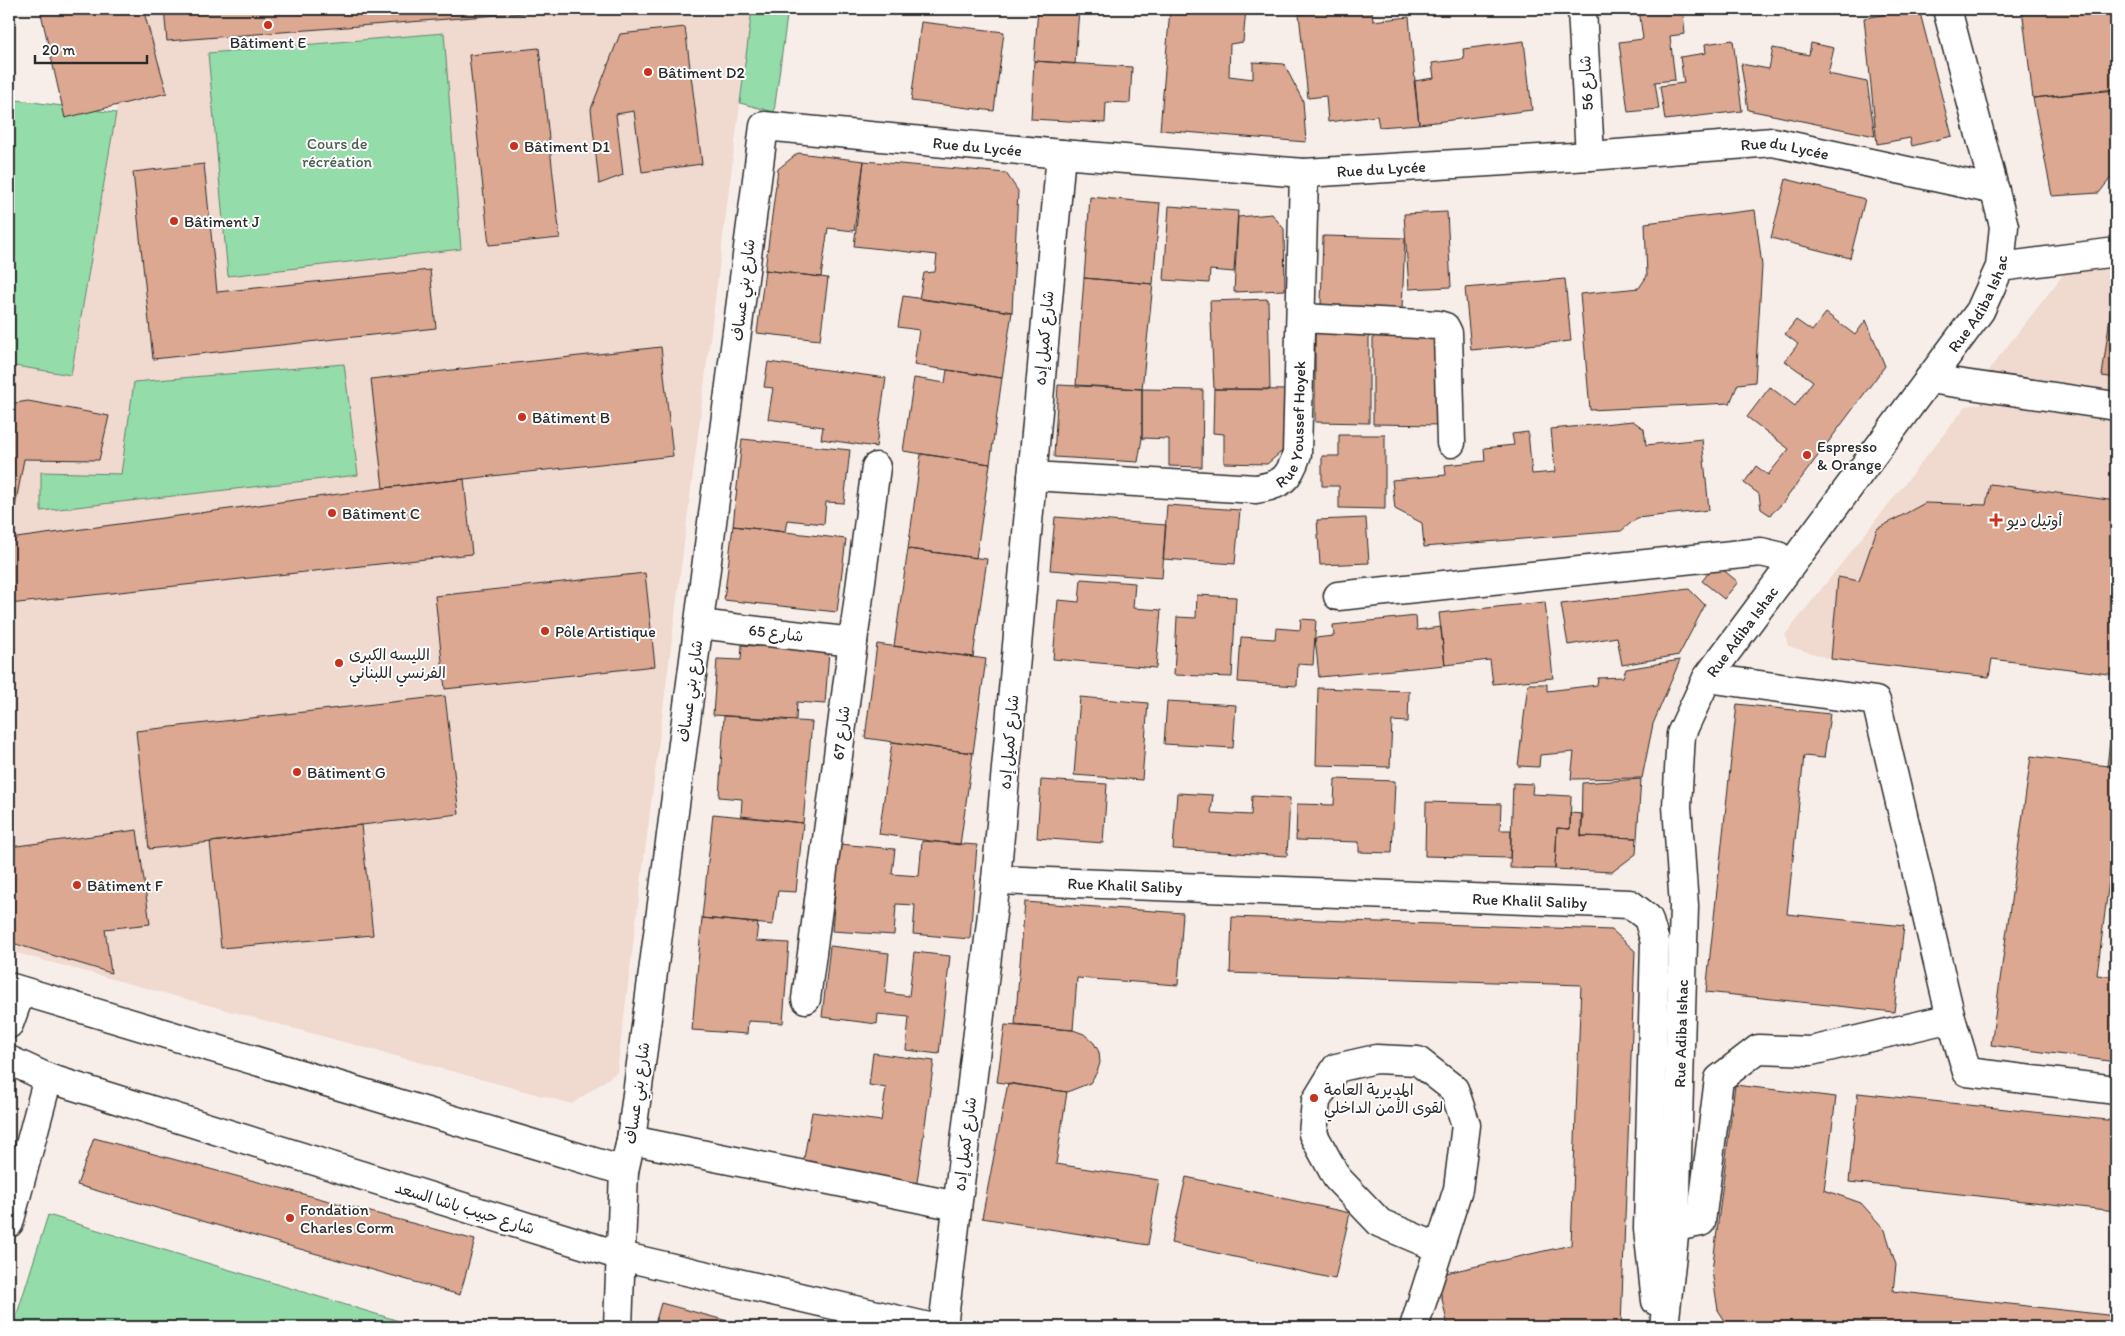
<svg xmlns="http://www.w3.org/2000/svg" width="2125" height="1336" viewBox="0 0 2125 1336" font-family="Itim,'Playpen Sans Arabic',sans-serif">
<rect width="100%" height="100%" fill="#f8eee9"/>
<filter id="ink" filterUnits="userSpaceOnUse"><feTurbulence type="fractalNoise" baseFrequency=".02" numOctaves="2"/><feDisplacementMap in="SourceGraphic" scale="10" xChannelSelector="R" yChannelSelector="G"/><feConvolveMatrix kernelMatrix="1 2 1 2 8 2 1 2 1" color-interpolation-filters="sRGB"/></filter>
<g filter="url(#ink)">
<path fill="#f0d9cf" d="M132,9H752L617,1072L572,1104L9,951V365L71,375L108,164Z
M2116,264V675L1992,659L1989,677L1831,659L1788,646L1785,635L1966,406L1986,403L1984,376L2070,266Z"/>
<path fill="#94dcaa" stroke="#60846a" d="M752,9H788L774,112L740,103Z
M444,33L461,249L228,276L208,53Z
M9,99L116,113L71,375L9,365Z
M344,364L358,475L41,511V472L121,474L134,382Z
M48,1215L419,1327H13Z"/>
<path fill="#dca891" stroke="#2b2b2b" d="M40,9H143L167,93L65,118Z
M164,9H575L167,41Z
M1038,9H1079L1075,64L1034,61Z
M1170,9H1246L1243,42L1230,44L1229,76L1253,79V62L1284,64L1303,101L1306,142L1160,130Z
M1343,9H1372L1373,21L1409,17L1419,124L1379,127L1377,116L1328,122L1326,96L1308,98L1299,14Z
M1639,9L1710,10L1683,13L1685,34L1670,36L1675,80L1655,82L1659,109L1628,112L1619,42L1643,39Z
M1881,9H1919L1952,136L1912,146L1910,138L1877,144L1864,18L1883,15Z
M2022,9H2116V90L2033,98Z
M921,22L1004,32L994,111L911,101Z
M685,27L702,164L642,172L634,111L616,114L623,175L599,184L591,109L620,34Z
M1733,40L1742,111L1665,120L1660,86L1684,83L1680,57L1706,53L1705,44Z
M1524,41L1532,110L1419,124L1414,81L1434,78L1432,63L1464,59L1463,49Z
M1811,43L1834,48L1828,74L1867,82L1875,136L1748,110L1741,64L1769,69L1773,48L1809,55Z
M539,48L560,238L489,245L469,55Z
M1034,61L1132,67L1130,103L1106,102L1105,123L1031,119Z
M2116,89V171L2099,193L2052,196L2033,98Z
M798,153L864,161L854,231L828,228L821,277L765,270L778,169Z
M864,161L1006,173L1018,191L1012,312L919,299L924,273L935,272L937,255L854,246Z
M204,164L217,292L430,270L436,328L153,359L133,172Z
M1786,179L1865,199L1850,258L1771,238Z
M1090,197L1160,203L1153,284L1084,278Z
M1169,206L1238,211L1234,272L1210,270L1209,283L1164,280Z
M1755,210L1762,266L1755,382L1738,384L1730,403L1590,410L1580,294L1639,288L1647,276L1645,223Z
M1447,212L1451,287L1409,289L1404,214Z
M1272,214L1284,229L1285,290L1234,292L1238,217Z
M1323,236L1405,238L1402,309L1321,306Z
M765,270L828,278L820,340L757,333Z
M2116,272V378L2102,376Z
M1084,278L1153,284L1142,389L1076,385Z
M1565,279L1571,341L1471,350L1465,288Z
M903,296L1012,312L1002,378L914,365L919,330L898,327Z
M1268,299L1270,389H1214L1210,301Z
M1826,313L1855,335L1866,320L1885,366L1782,504L1770,515L1761,509L1759,494L1744,483L1756,466L1768,475L1789,449L1747,417L1770,387L1795,406L1813,381L1785,361L1798,344L1785,334L1796,320L1812,331Z
M1315,331H1369V423L1315,422Z
M1373,332L1443,333L1442,425L1373,424Z
M661,347L673,456L383,488L371,379Z
M768,362L886,378L876,447L821,439L823,427L768,419L773,388L764,387Z
M947,370L1002,378L990,464L903,451L914,378L945,383Z
M1058,385L1142,389V438L1138,462L1054,457Z
M1142,389L1203,390L1202,467L1169,466V439L1142,438Z
M1214,389L1288,390L1286,448L1267,464L1224,463V434L1213,433Z
M28,401L109,416L99,460L24,459L9,539L383,488L464,479L472,554L9,604V404Z
M1633,421L1644,429L1646,445L1702,439L1709,510L1637,518L1621,531L1424,547L1422,523L1395,509L1392,480L1446,475L1445,465L1485,461L1484,448L1514,445L1512,434L1528,432L1532,474L1555,472L1551,429Z
M1339,435H1385V509L1339,508V486H1322V456H1339Z
M742,439L850,450L844,503L826,502L824,524L787,520L785,532L733,526Z
M921,454L990,464L976,558L908,549Z
M1990,484L2116,501V675L1992,659L1989,677L1831,659L1838,577L1859,581L1877,529L1925,503L1986,505Z
M1167,505L1240,510L1235,564L1163,559Z
M1055,517L1166,525L1162,578L1050,570Z
M1366,518L1369,563L1320,565L1317,520Z
M733,526L846,539L837,612L724,600Z
M908,549L987,559L973,657L894,646Z
M1716,564L1738,582L1724,599L1702,581Z
M645,573L655,666L445,689L435,596Z
M1081,579L1135,583L1133,608L1161,610L1156,668L1053,659L1058,600L1079,602Z
M1689,589L1705,605L1679,655L1622,665L1617,637L1568,645L1561,604Z
M1197,595L1236,597L1232,677L1174,675L1177,617L1196,618Z
M1545,602L1553,678L1493,684L1490,660L1445,665L1439,613Z
M1416,616L1417,630L1441,627L1445,665L1319,677L1315,638L1334,636L1333,625Z
M1301,619L1316,620L1313,665L1298,664L1297,686L1238,682L1241,637L1275,639L1276,628L1300,630Z
M877,644L986,659L973,753L865,738Z
M742,645L829,651L825,704L797,702L796,720L713,715L717,659L741,660Z
M1680,660L1653,724L1642,778L1571,779L1574,752L1540,755L1539,767L1518,766L1528,684H1547V691L1597,685L1598,678L1623,677L1626,669Z
M1318,688L1409,691L1408,722L1392,721L1390,767L1316,765Z
M2116,691V767L2107,766Z
M445,696L459,814L149,849L136,731Z
M1080,697L1148,703L1142,780L1074,775Z
M1167,701L1236,705L1233,748L1164,744Z
M1737,704L1830,714L1824,758L1804,756L1787,914L1904,926L1894,1012L1706,992Z
M724,716L812,722L803,823L741,816L742,799L719,797Z
M892,742L973,753L960,845L879,834Z
M2031,756L2116,767V858L2112,857L2097,975L2116,977V1062L1991,1045Z
M1335,779L1395,781L1392,853L1359,852V842L1296,840L1297,804L1334,805Z
M1641,779L1637,838L1581,836L1582,783Z
M1041,780L1107,784L1103,843L1037,838Z
M1513,783L1533,784L1532,794L1571,796L1570,829L1557,828L1555,869L1510,868Z
M1177,793L1213,795L1211,813L1251,815L1252,796L1290,798L1287,856L1173,849Z
M1426,802L1501,804L1500,830H1511L1510,858L1425,856Z
M1570,813L1583,814L1581,836L1637,838L1636,854L1612,872L1555,869L1557,828L1570,829Z
M713,814L803,823L796,892L778,891L773,925L702,918Z
M361,825L373,935L221,948L210,842Z
M137,830L150,924L105,929L111,973L9,942V847Z
M922,841L977,845L970,939L913,934L915,905L896,904L894,935L832,931L839,844L895,849L892,874L919,876Z
M1025,902L1183,913L1178,985L1077,978L1073,1030L1015,1025Z
M1232,917L1612,930L1635,951L1621,1326L1448,1327L1437,1275L1571,1245L1581,985L1230,973Z
M702,918L758,923L756,941L789,943L783,1023L748,1021L747,1034L692,1030Z
M830,946L889,953L885,993L909,996L914,952L950,956L939,1054L906,1050L909,1017L878,1014L877,1024L822,1017Z
M1005,1025L1073,1030L1084,1034L1094,1043L1099,1052L1100,1063L1097,1072L1090,1083L1067,1092L997,1082Z
M873,1053L934,1061L916,1189L803,1164L812,1112L881,1121L886,1088L869,1085Z
M1008,1083L1067,1092L1056,1164L1159,1180L1148,1245L982,1218Z
M1735,1085L1836,1097L1824,1190L1861,1203L1885,1230L1896,1265L1893,1291L2116,1316V1327H1729L1718,1310L1712,1271Z
M1858,1093L2116,1121V1211L1849,1182Z
M94,1138L475,1240L460,1295L77,1185Z
M1186,1177L1350,1213L1335,1279L1171,1243Z
M661,1303L750,1327H654Z"/>
<g fill="none" stroke-linecap="round" stroke-linejoin="round">
<g stroke="#2b2b2b" stroke-width="31">
<g id="minor">
<path d="M1582,9L1590,156"/>
<path d="M2000,267L2116,252"/>
<path d="M1301,318L1438,325L1445,327L1448,333L1451,443"/>
<path d="M1929,379L2116,406"/>
<path id="s1" d="M1032,476L1256,489C1282,485 1289,479 1297,454L1304,173"/>
<path d="M1338,596L1761,552L1778,556L1790,565"/>
<path d="M699,624L853,642"/>
<path id="s2" d="M996,880L1630,904L1648,918L1655,942L1648,1229L1656,1301"/>
<path d="M9,987L624,1171"/>
<path d="M806,999L876,467"/>
<path d="M1951,1018L1967,1072L2116,1090"/>
<path d="M9,1024L21,991"/>
<path d="M9,1060L48,1078L621,1256L929,1327"/>
<path d="M631,1140L957,1206"/>
<path d="M9,1223L48,1078"/>
<path d="M1675,1227L1701,1222L1719,1079L1758,1049L1811,1051L1951,1018L1876,701L1707,678"/>
<path id="s3" d="M618,1327L624,1171L631,1140L764,126L1061,154L1304,173L1590,156L1773,142L1995,190"/>
<path d="M943,1327L996,880L1061,154"/>
<path d="M1414,1327L1458,1189L1466,1125L1454,1089L1418,1061L1376,1059L1336,1068L1316,1101L1313,1134L1337,1178L1380,1223L1439,1248"/>
<path id="s4" d="M1664,1327L1675,1227L1684,906L1677,806L1681,734L1707,678L1980,311L2000,267L2004,226L1947,9"/>
</g>
</g>
<use href="#minor" stroke="#fff" stroke-width="28"/>
</g>
</g>
<g fill="#c8321e" stroke="#fff" stroke-width="2">
<circle cx="268" cy="25" r="5"/>
<circle cx="648" cy="72" r="5"/>
<circle cx="514" cy="146" r="5"/>
<circle cx="174" cy="221" r="5"/>
<circle cx="522" cy="417" r="5"/>
<circle cx="1807" cy="455" r="5"/>
<circle cx="332" cy="513" r="5"/>
<path d="M1993.5 512.5h5v5h5v5h-5v5h-5v-5h-5v-5h5z"/>
<circle cx="545" cy="631" r="5"/>
<circle cx="339" cy="663" r="5"/>
<circle cx="297" cy="772" r="5"/>
<circle cx="77" cy="885" r="5"/>
<circle cx="1314" cy="1098" r="5"/>
<circle cx="290" cy="1218" r="5"/>
</g>
<g text-anchor="middle" dominant-baseline="central" stroke-width="4" stroke-linejoin="round" paint-order="stroke">
<g font-size="16" fill="#2b2b2b" stroke="#fff" text-anchor="start">
<text x="268" y="42" text-anchor="middle">Bâtiment E</text>
<text x="658" y="72">Bâtiment D2</text>
<text x="524" y="146">Bâtiment D1</text>
<text x="184" y="221">Bâtiment J</text>
<text x="532" y="417">Bâtiment B</text>
<text x="1817" y="446">Espresso<tspan x="1817" dy="18">&amp; Orange</tspan></text>
<text x="342" y="513">Bâtiment C</text>
<text x="2007" y="520">أوتيل ديو</text>
<text x="555" y="631">Pôle Artistique</text>
<text x="349" y="654">الليسه الكبرى<tspan x="349" dy="18">الفرنسي اللبناني</tspan></text>
<text x="307" y="772">Bâtiment G</text>
<text x="87" y="885">Bâtiment F</text>
<text x="1324" y="1089">المديرية العامة<tspan x="1324" dy="18">لقوى الأمن الداخلي</tspan></text>
<text x="300" y="1209">Fondation<tspan x="300" dy="18">Charles Corm</tspan></text>
</g>
<g font-size="16" fill="#2b2b2b" stroke="#fff">
<text transform="translate(1586 83) rotate(-93)">شارع 56</text>
<text stroke="none"><textPath href="#s3" startOffset="1425">Rue du Lycée</textPath></text>
<text stroke="none"><textPath href="#s3" startOffset="2235">Rue du Lycée</textPath></text>
<text stroke="none"><textPath href="#s3" startOffset="1830">Rue du Lycée</textPath></text>
<text transform="translate(743 290) rotate(-83)">شارع بني عساف</text>
<text stroke="none"><textPath href="#s4" startOffset="1119">Rue Adiba Ishac</textPath></text>
<text transform="translate(1044 338) rotate(-85)">شارع كميل إده</text>
<text stroke="none"><textPath href="#s1" startOffset="311">Rue Youssef Hoyek</textPath></text>
<text stroke="none"><textPath href="#s4" startOffset="714">Rue Adiba Ishac</textPath></text>
<text transform="translate(776 633) rotate(7)">شارع 65</text>
<text transform="translate(690 691) rotate(-82)">شارع بني عساف</text>
<text transform="translate(841 733) rotate(-83)">شارع 67</text>
<text transform="translate(1009 742) rotate(-85)">شارع كميل إده</text>
<text stroke="none"><textPath href="#s2" startOffset="129">Rue Khalil Saliby</textPath></text>
<text stroke="none"><textPath href="#s2" startOffset="534">Rue Khalil Saliby</textPath></text>
<text stroke="none"><textPath href="#s4" startOffset="294">Rue Adiba Ishac</textPath></text>
<text transform="translate(637 1093) rotate(-82)">شارع بني عساف</text>
<text transform="translate(965 1144) rotate(-83)">شارع كميل إده</text>
<text transform="translate(465 1208) rotate(17)">شارع حبيب باشا السعد</text>
</g>
<g font-size="16" fill="#4a6051" stroke="#fff">
<text x="337" y="143">Cours de<tspan x="337" dy="18">récréation</tspan></text>
</g>
</g>
<rect width="2125" height="1336" fill="none" stroke="#fff" stroke-width="30"/>
<rect x="15" y="15" width="2095" height="1306" fill="none" stroke="#2b2b2b" stroke-width="2" filter="url(#ink)"/>
<path d="M35 55v8h112v-8" fill="none" stroke="#2b2b2b" stroke-width="2.5"/>
<text x="42" y="55" font-size="15" fill="#2b2b2b" stroke="#ffffff" stroke-width="4" paint-order="stroke">20 m</text>
</svg>
